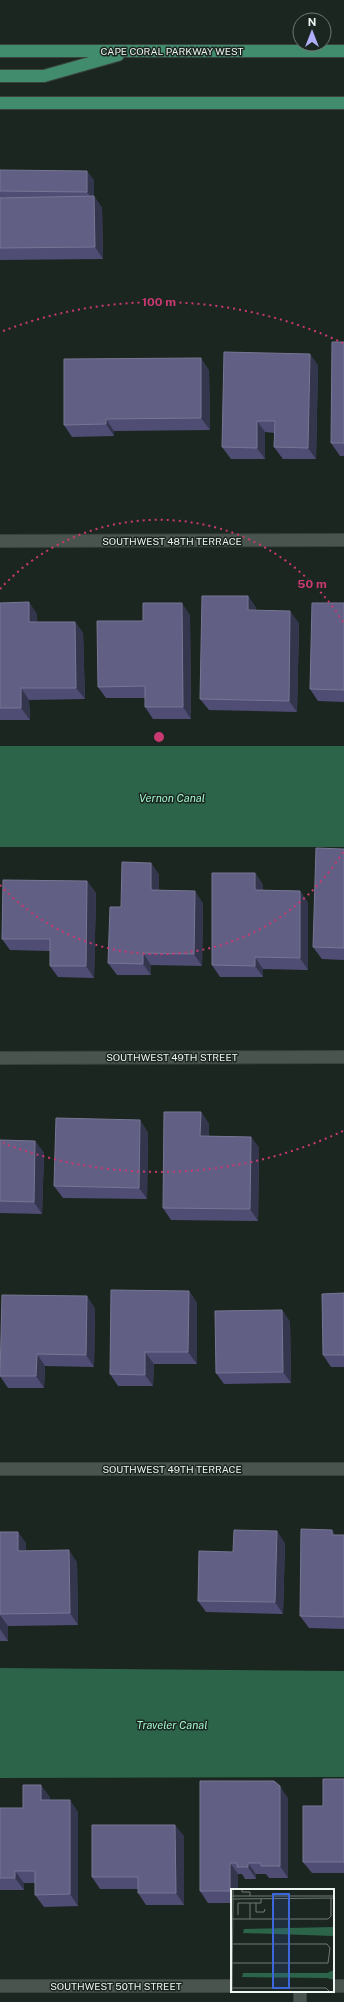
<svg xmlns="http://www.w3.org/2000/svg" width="344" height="2002" viewBox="0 0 344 2002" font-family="'Public Sans',sans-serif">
<rect width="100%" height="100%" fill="#1c2621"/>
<path fill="#2c644a" d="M0,746H344V847H0Z
M0,1668L344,1671V1777L0,1778Z"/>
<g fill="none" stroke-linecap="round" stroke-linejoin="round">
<g stroke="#39423d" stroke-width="14">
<path id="street" d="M0,541L344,540
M0,1058L344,1057
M0,1469H344
M0,1986H232
M333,1986H344
M300,1991V2002"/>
</g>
<g stroke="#39423d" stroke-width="14">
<path id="primary" d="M0,51H344
M0,76H44L118,55
M0,103H344"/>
</g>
<use href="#street" stroke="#4a544f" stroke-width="12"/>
<use href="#primary" stroke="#408c6c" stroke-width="12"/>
</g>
<path fill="#504d75" d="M0,170L94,180V196L102,208L103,259L0,260Z
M344,342V456H340L331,443Z
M318,365L316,459H283L274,447L275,433L265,432V459H231L222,447Z
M209,370L210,430L114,431V436L72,437L64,425Z
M248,596L256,608V611L299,623L297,712L209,710L200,699Z
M0,603L37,614V622H75L83,633L85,699L29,700L30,720H0Z
M344,603V702L318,701L310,689Z
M190,615L191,719H153L145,707V698H106L98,687L143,621Z
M344,849V960L322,959L313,947Z
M151,863L159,875V890L203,903L202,966L151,965V975H117L108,963L121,907Z
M255,873L263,885V890L300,891L308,903V970L263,969V977H220L212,965Z
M87,881L96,893L94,978L58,977L50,966V951L10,950L2,939Z
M201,1112L209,1124V1136L251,1137L259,1148L258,1221L171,1220L163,1208Z
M148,1132L147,1199L63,1198L54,1186Z
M0,1140L35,1141L44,1153L42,1214L0,1213Z
M189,1291L197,1303V1364H154L153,1386H118L110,1374Z
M344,1293V1367H331L323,1355Z
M95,1308L94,1367L45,1366L44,1388H8L0,1376Z
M282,1310L290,1322L291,1383L224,1384L216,1373Z
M332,1530L335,1535H344V1629L309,1628L300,1616Z
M0,1532L26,1543V1551L77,1562L78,1625L8,1626V1641H0Z
M285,1543L283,1614L206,1612L198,1601L233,1552Z
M344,1779V1873H312L303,1862L323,1806Z
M50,1797V1800L78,1812V1906L44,1907L35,1895V1883H24V1890H0V1808H23Z
M288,1798V1878H269L266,1874H256V1879H245L242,1874H238V1890H232V1903H208L200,1891Z
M184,1836V1905H146L138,1893V1889H100L92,1877Z"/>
<path fill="#34364e" d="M87,171L94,180V196L102,208L103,259L95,247L94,202L87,192Z
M310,354L318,365L316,459L308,448Z
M201,358L209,370L210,430L201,418Z
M106,419L114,431V436L106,424Z
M257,421L265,432V459L257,448Z
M248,596L256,608V622L248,610Z
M29,602L37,614L38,634L29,622Z
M182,603L190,615L191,719L183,707Z
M290,611L299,623L297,712L289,701Z
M75,622L83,633L85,699L76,688Z
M21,688L29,700L30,720L21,708Z
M151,863L159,875V902L151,890Z
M255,873L263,885V902L255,890Z
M87,881L96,893L94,978L86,966Z
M195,891L203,903L202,966L194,954Z
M300,891L308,903V970L300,958Z
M143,953L151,965V975L143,964Z
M255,957L263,969V977L255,966Z
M201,1112L209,1124V1148L200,1136Z
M140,1120L148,1132L147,1199L139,1188Z
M251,1137L259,1148L258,1221L250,1209Z
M35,1141L44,1153L42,1214L34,1202Z
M189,1291L197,1303V1364L188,1352Z
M87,1296L95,1308L94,1367L86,1355Z
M282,1310L290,1322L291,1383L283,1372Z
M145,1352L154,1364L153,1386L145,1375Z
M37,1354L45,1366L44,1388L36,1376Z
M332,1530L340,1542L332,1535Z
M277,1531L285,1543L283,1614L275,1602Z
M18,1532L26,1543V1563L18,1551Z
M69,1550L77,1562L78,1625L70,1613Z
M0,1615L8,1626V1641L0,1629Z
M41,1785L50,1797V1812L41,1800Z
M280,1786L288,1798V1878L280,1866Z
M70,1800L78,1812V1906L70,1894Z
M175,1825L184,1836V1905L176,1893Z
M230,1863L238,1874V1890H232V1894L230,1891Z
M248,1863L256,1874V1879L248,1867Z
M15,1871L24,1883V1890L15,1878Z"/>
<path fill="#615f83" stroke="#777694" d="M0,170L87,171V192L0,191Z
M94,196L95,247L0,248V198Z
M332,342H344V443H331Z
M224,352L310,354L308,448L274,447L275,421H257V448L222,447Z
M201,358V418L106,419V424L64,425V359Z
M202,596H248V610L290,611L289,701L200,699Z
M29,602V622H75L76,688H21V708H0V603Z
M143,603H182L183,707H145V686L98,687L97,621H143Z
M312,603H344V690L310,689Z
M316,848L344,849V948L313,947Z
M122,862L151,863V890L195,891L194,954L143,953V964L108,963L110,907H121Z
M212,873H255V890L300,891V958L255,957V966L212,965Z
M3,880L87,881L86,966H50V939H2Z
M164,1112H201L200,1136L251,1137L250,1209L163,1208Z
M56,1118L140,1120L139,1188L54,1186Z
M0,1140L35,1141L34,1202L0,1201Z
M111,1290L189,1291L188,1352H145V1375L110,1374Z
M344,1293V1355H323L322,1294Z
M2,1295L87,1296L86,1355L37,1354L36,1376H0Z
M282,1310L283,1372L216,1373L215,1311Z
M301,1529L332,1530V1535H344V1617L300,1616Z
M234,1530L277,1531L275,1602L198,1601L199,1551L233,1552Z
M0,1532H18V1551L69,1550L70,1613L0,1614Z
M323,1779H344V1862H303V1806H323Z
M200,1781H274L280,1786V1866H261V1863H248V1867H237V1863H230V1891H200Z
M23,1785H41V1800H70V1894L35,1895V1871H15V1878H0V1808H23Z
M92,1825H175L176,1893H138V1877H92Z"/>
<g fill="none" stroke="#c93972" stroke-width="2" stroke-dasharray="2 4">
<path d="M343 852A217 217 0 0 1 0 885M0 589A217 217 0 0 1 343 622"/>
<path d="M343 1131A435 435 0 0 1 3 1143M3 331A435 435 0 0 1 343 343"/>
</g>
<g text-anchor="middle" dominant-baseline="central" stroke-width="3" stroke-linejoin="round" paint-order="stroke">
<g font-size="10" fill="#eff5f2" stroke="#1c2621">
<text x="172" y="51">CAPE CORAL PARKWAY WEST</text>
<text x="172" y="541">SOUTHWEST 48TH TERRACE</text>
<text x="172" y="1057">SOUTHWEST 49TH STREET</text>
<text x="172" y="1469">SOUTHWEST 49TH TERRACE</text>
<text x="116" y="1986">SOUTHWEST 50TH STREET</text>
</g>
<g font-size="11" font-style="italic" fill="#a1f8cc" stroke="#1c2621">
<text x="172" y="798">Vernon Canal</text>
<text x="172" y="1725">Traveler Canal</text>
</g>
</g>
<g transform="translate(231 1889)">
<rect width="103" height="103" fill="#1c2621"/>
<path d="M103,38V47L12,44L13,40ZM103,81V91L96,89L11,88L12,84H96Z" fill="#2c644a"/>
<path fill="none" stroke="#707975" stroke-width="1" d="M2,0V7H103M11,0V3H19V7M0,7H2L1,103M0,10L103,9M30,10V14H25V23H33L34,20M7,26V14H25M0,30H97L100,27V9M19,30V14M0,55H96L99,59L97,74H0M0,99H95L99,103"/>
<path fill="#3c67dc" fill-opacity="0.15" stroke="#3c67dc" stroke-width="2" d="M42,5H58V99H42Z"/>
<rect width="103" height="103" fill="none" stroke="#eff5f2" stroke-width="2"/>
</g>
<circle cx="159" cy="737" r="6" fill="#c93972" stroke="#1c2621" stroke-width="2"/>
<g font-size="12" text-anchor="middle" font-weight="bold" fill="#c93972" stroke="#1c2621" stroke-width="3" stroke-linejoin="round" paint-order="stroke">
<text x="159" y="306">100 m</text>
<text x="312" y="588">50 m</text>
</g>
<g transform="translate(312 32)"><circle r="19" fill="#1c2621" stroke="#707975"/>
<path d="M0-3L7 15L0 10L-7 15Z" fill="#b2adf9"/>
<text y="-6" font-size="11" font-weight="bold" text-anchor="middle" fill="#eff5f2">N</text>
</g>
</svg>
